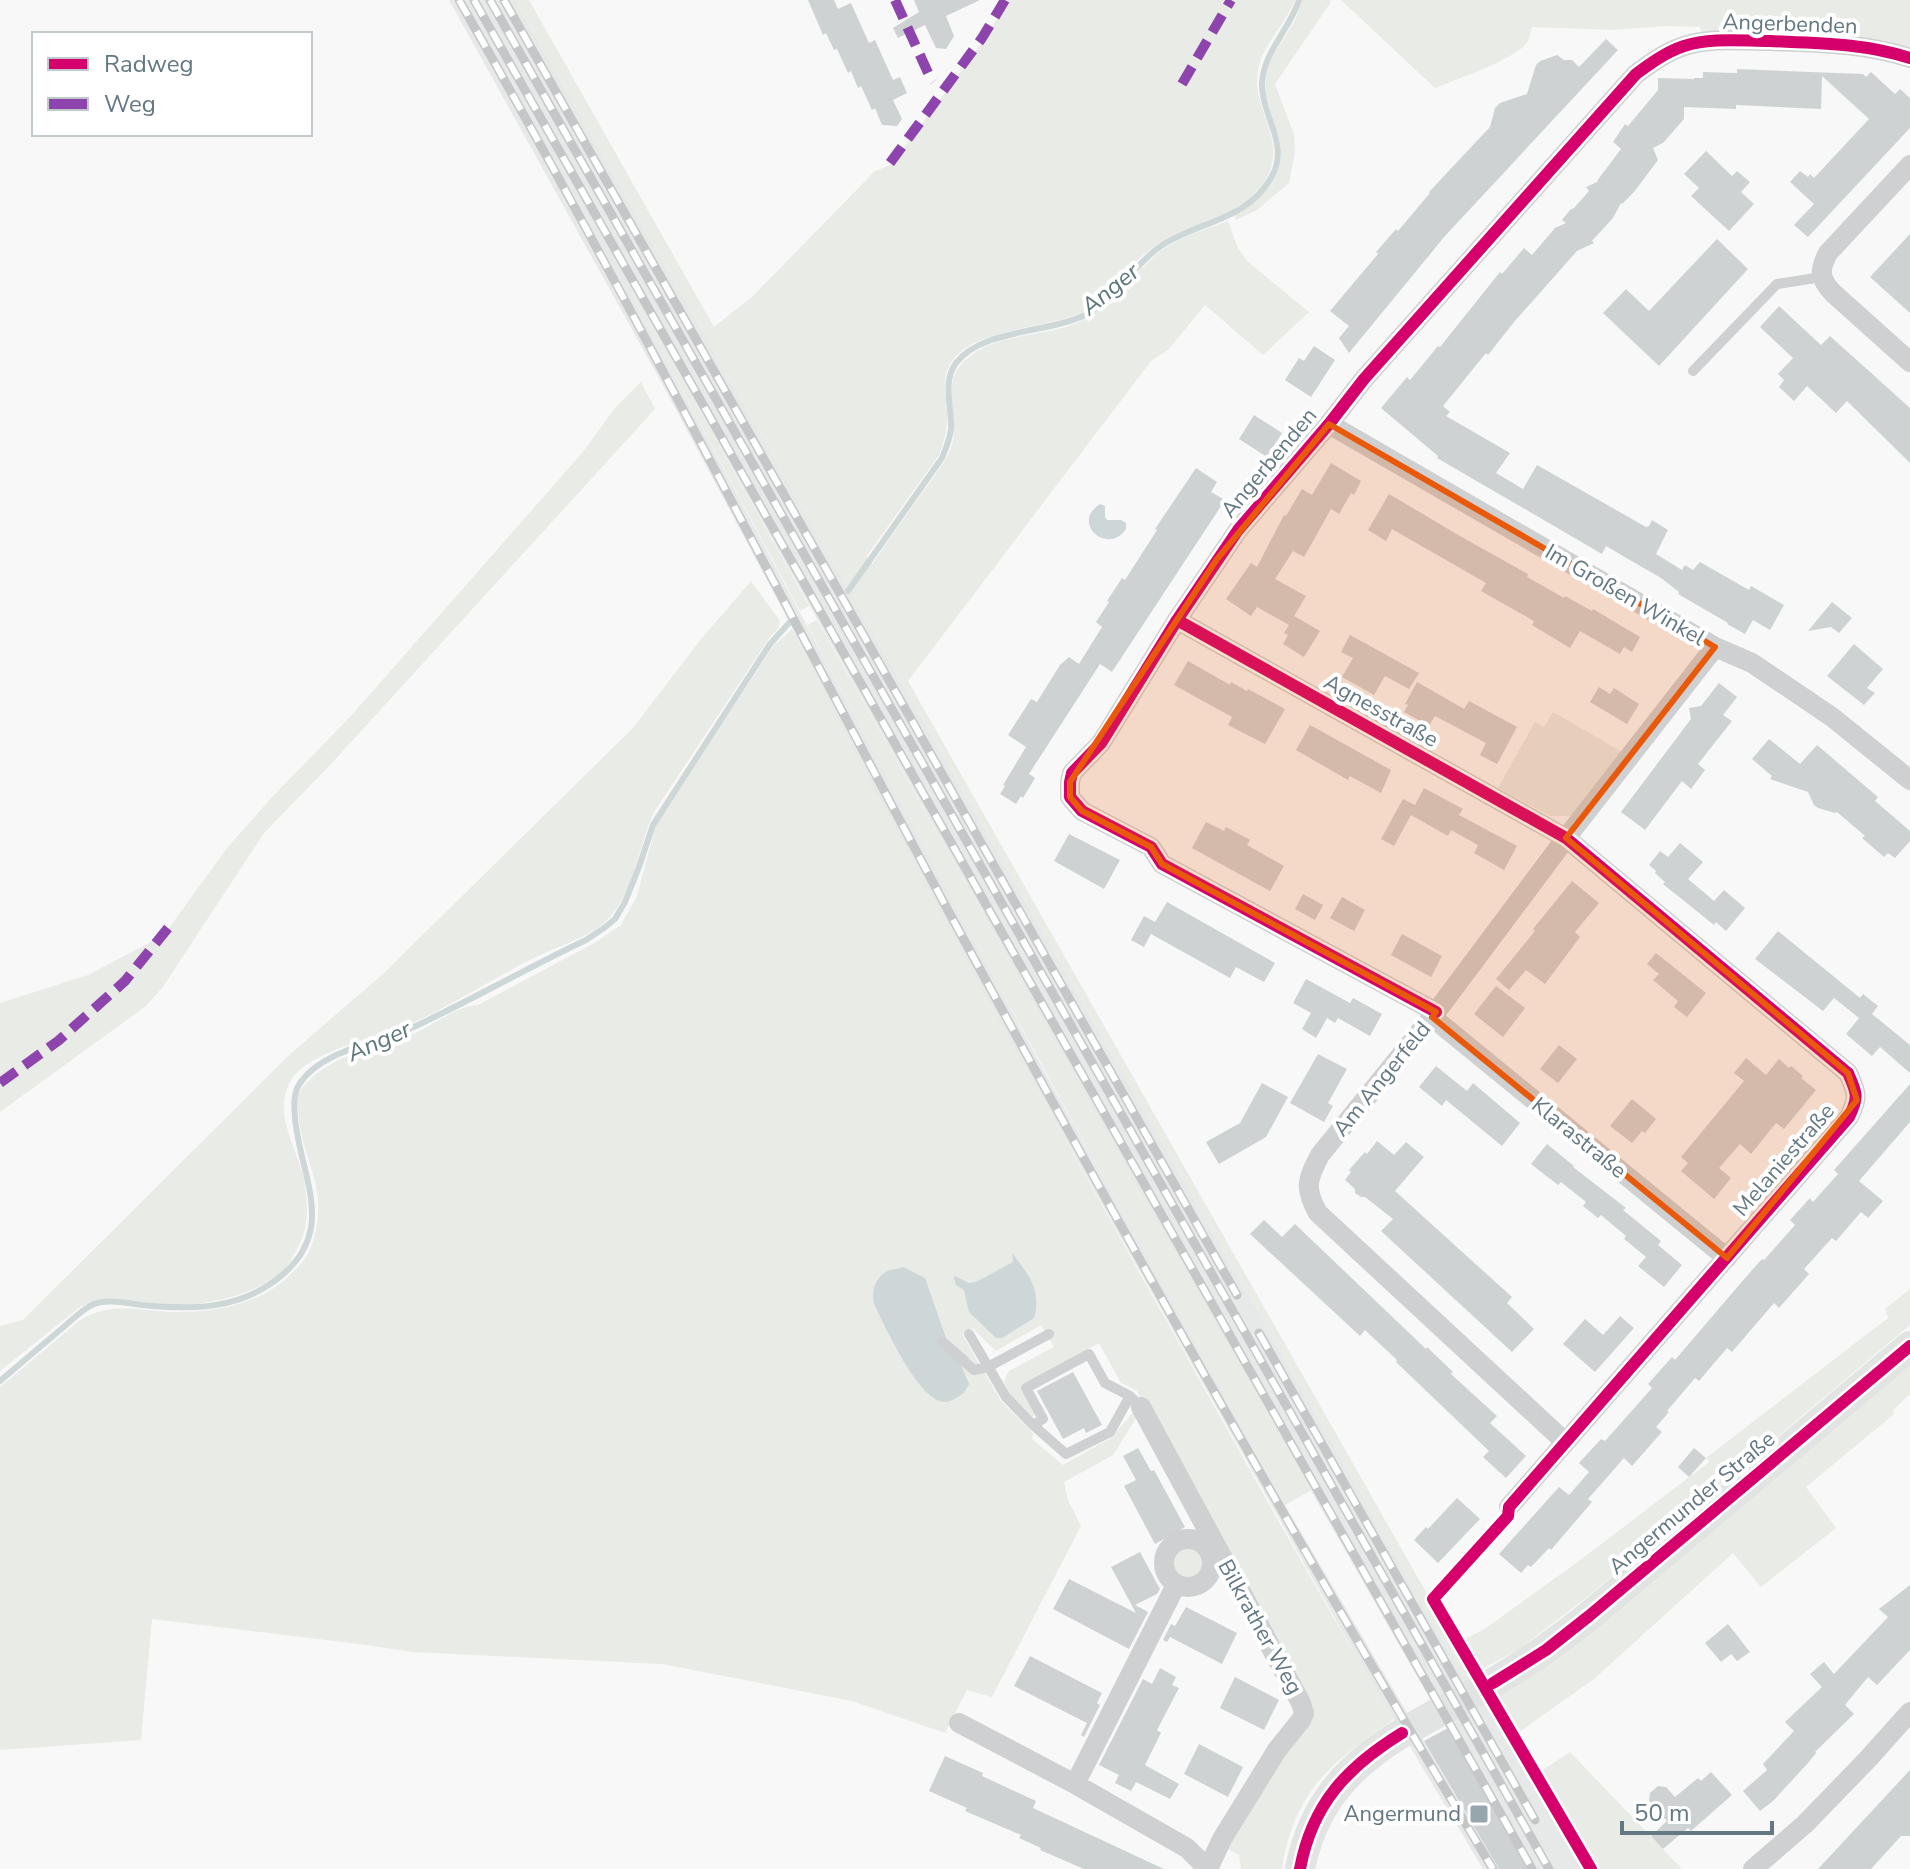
<svg xmlns="http://www.w3.org/2000/svg" width="1910" height="1869" viewBox="0 0 1910 1869" font-family="'Nunito Sans',sans-serif">
<rect width="100%" height="100%" fill="#f8f8f8"/>
<path fill="#e7e9e9" d="M449,0H515L1347,1469L1466,1683L1500,1699L1518,1734L1598,1869H1527L1061,1053L634,293L631,294L888,779L1042,1067L1285,1505L1499,1869H1483L1363,1668L991,1007L842,729L783,610L665,389Z"/>
<path fill="#e8ebe6" d="M515,0H529L714,327L754,295L875,171L891,165L984,40L1008,0H1295C1286,24 1263,44 1258,70C1250,113 1294,144 1261,186C1233,222 1187,223 1152,248C1144,254 1136,261 1129,268C1112,286 1106,302 1081,313C1047,328 973,329 952,361C939,379 948,400 947,420C947,433 943,443 939,455L866,557L872,564C889,539 907,514 925,489C934,476 945,463 951,448C960,424 944,390 957,370C985,330 1040,340 1079,322C1111,307 1130,277 1157,254C1177,237 1204,230 1228,221L1237,246L1247,261L1309,312L1263,355L1205,305L1168,350L1151,361L908,681L1430,1599L1456,1641L1476,1679L1466,1684L1347,1469Z
M1302,0H1330L1331,2L1275,84L1294,134L1295,152L1289,183L1257,210L1236,220L1235,215C1268,192 1292,172 1276,128C1271,112 1264,96 1266,79C1268,55 1286,39 1296,18C1299,12 1300,6 1302,0Z
M1341,0H1910V53L1701,33L1700,27L1665,26L1613,30L1532,27C1530,33 1530,39 1525,45C1510,61 1457,79 1435,88Z
M634,292L809,606L800,611L631,294Z
M641,382L655,409L331,764L264,833L162,988L146,1006L0,1112V1003L88,975L164,935L227,848L272,797L350,717L582,453L615,408Z
M751,581L780,621L778,629L770,637L654,812C639,844 635,889 610,917C592,937 560,945 536,957C493,978 452,1006 408,1025C376,1039 308,1050 290,1082C271,1116 301,1153 305,1186C308,1206 308,1228 299,1245C294,1254 290,1264 283,1271C259,1293 213,1304 181,1305C145,1306 116,1291 80,1307L0,1371V1326L23,1320L288,1056L384,973L632,729L702,638Z
M817,620L1061,1053L1312,1490L1285,1505C1122,1213 961,921 807,625Z
M792,629C905,853 1027,1071 1149,1290C1230,1433 1308,1578 1394,1719C1333,1761 1294,1790 1282,1869H1241L1239,1855L1221,1846L1308,1713L1137,1391L1121,1383L1099,1343L1022,1385L1021,1390L1035,1413L1033,1417L1011,1396L1004,1381L1009,1371L1054,1347L1041,1325L996,1351L972,1328L962,1334L1001,1401L1033,1433L1032,1439L1063,1465L1111,1438L1135,1410L1138,1415L1113,1455L1064,1482L1068,1500L1081,1526L992,1697L967,1690L945,1733L852,1701L662,1664L412,1652L367,1645L152,1619L141,1740L0,1750V1387L79,1321C114,1299 141,1312 179,1312C215,1312 260,1303 287,1278C295,1270 306,1260 310,1250C319,1229 321,1200 314,1178C309,1159 301,1140 299,1120C299,1113 296,1102 298,1095C301,1086 315,1075 323,1069C348,1052 380,1047 408,1036C425,1030 440,1018 456,1011C463,1007 472,1006 480,1004L596,942L621,925L637,896L656,825L773,646Z
M1553,712L1622,752L1571,816H1550L1498,788L1535,722L1544,727Z
M1910,1289V1325L1587,1597L1518,1650L1478,1671L1461,1641L1486,1628L1579,1561L1709,1462L1706,1458L1888,1318L1885,1309Z
M1910,1365V1394L1893,1410L1894,1414L1806,1487L1836,1528L1761,1587L1733,1553L1594,1679L1515,1735L1493,1694Z
M1171 1563a17 17 0 1 1 34 0a17 17 0 1 1-34 0Z
M1570,1752L1682,1869H1595L1538,1773Z"/>
<path fill="#cdd7d8" d="M1100,504L1105,506V517L1107,520H1121L1126,523V529C1108,556 1070,523 1100,504Z
M1012,1253C1028,1274 1042,1290 1034,1318L1002,1338H996L969,1312L964,1290L956,1285L954,1278L955,1276L969,1283L976,1282L1013,1262Z
M903,1267L925,1278L946,1338L969,1358L961,1365L969,1384C966,1391 963,1394 956,1398C953,1400 948,1402 944,1402C918,1400 885,1326 874,1304C871,1291 875,1276 890,1270C894,1269 899,1269 903,1267Z"/>
<g fill="none" stroke-linecap="round" stroke-linejoin="round">
<path stroke="#cdd7d8" stroke-width="6" d="M848,591L942,458C946,448 950,439 951,429C952,407 942,382 956,363C982,329 1049,333 1085,315C1116,299 1132,266 1161,246C1198,221 1248,221 1272,176C1290,144 1261,115 1262,83C1264,51 1290,29 1299,0
M0,1381C20,1364 40,1347 60,1330C70,1322 82,1309 94,1304C108,1299 128,1303 142,1305C192,1310 240,1310 281,1276C338,1229 300,1176 295,1118C294,1106 293,1093 300,1083C323,1049 382,1042 418,1025C475,998 529,967 586,940L604,928L615,919L625,902L639,867L653,825L770,644L789,623"/>
</g>
<path fill="#cfd2d3" d="M808,0H834L838,9L851,3L869,43L875,40L893,80L900,77L907,93L893,100L902,119L897,126L882,125L875,108L872,110L861,86L858,88L851,71L848,73L837,49L834,50L826,33L823,35Z
M914,0H980L946,16L954,36L946,49L936,48L925,25L898,38L893,28L919,12Z
M1606,39L1618,50L1445,236L1349,353L1339,338L1349,326L1330,311L1378,254L1376,252L1396,229L1398,231L1430,193L1429,192L1490,127L1495,108L1500,103L1527,94L1536,65L1540,61L1557,55L1564,60H1572L1579,67Z
M1737,69L1863,74L1866,77L1871,72L1895,94L1900,89L1910,98V128L1808,237L1794,225L1814,204L1790,182L1800,171L1808,177L1810,174L1814,178L1869,119L1822,76L1821,109L1736,105V109L1684,107V119L1663,143L1653,148L1658,160L1634,192L1622,204L1621,203L1613,218L1592,241L1594,243L1577,251L1514,322L1488,355L1486,353L1443,406L1450,412L1446,416L1510,453L1496,473L1523,489L1537,465L1646,527L1649,526L1652,520L1668,530L1656,554L1682,570L1685,565L1693,570L1700,562L1749,590L1751,586L1784,605L1770,630L1753,620L1745,634L1727,624L1728,623L1678,594L1679,592L1661,578L1628,559L1606,546L1602,554L1437,458L1438,456L1381,408L1407,377L1410,380L1438,346L1440,347L1500,272L1502,274L1524,248L1532,255L1555,228L1566,223L1562,220L1570,210L1574,208L1589,191L1586,187L1599,181H1597L1621,149L1613,142L1625,124L1628,126L1658,90V78L1694,79V78H1703V72L1737,73Z
M1706,151L1732,176L1737,171L1750,182L1741,192L1754,204L1729,231L1691,196L1699,188L1684,174Z
M1910,234V313L1870,277Z
M1717,239L1748,269L1659,366L1603,313L1626,289L1649,311Z
M1779,306L1821,345L1830,336L1910,408V463L1847,401L1836,413L1807,386L1794,401L1779,387L1784,380L1778,374L1793,358L1760,327Z
M1314,346L1335,360L1311,397L1285,380L1299,358L1304,361Z
M1254,415L1282,433L1267,457L1239,439Z
M1331,463L1361,481L1354,495L1351,493L1339,514L1331,509L1304,557L1293,551L1275,579L1306,596L1294,616L1320,631L1304,657L1283,644L1288,635L1284,633L1289,625L1257,607L1251,616L1226,599L1251,563L1257,567L1284,515L1286,516L1302,489L1312,495Z
M1196,468L1217,482L1211,492L1225,500L1112,672L1100,664L1029,774L1035,778L1023,798L1021,796L1016,804L1000,794L1005,786L1003,785L1026,747L1008,735L1031,699L1037,702L1060,665L1069,657L1079,664L1102,627L1096,622L1109,602L1107,601L1122,578L1125,580L1157,530L1155,529Z
M1389,494L1460,536L1528,574L1527,577L1564,598L1565,596L1592,611L1593,609L1640,637L1632,652L1624,647L1620,654L1580,631L1570,648L1532,625L1534,621L1481,591L1486,583L1392,529L1386,541L1368,530Z
M1832,602L1852,618L1839,633L1831,627L1808,631Z
M1350,635L1419,673L1409,689L1385,676L1374,695L1342,677L1353,658L1341,652Z
M1854,644L1883,669L1867,688L1875,693L1864,705L1827,676Z
M1188,661L1230,685L1231,682L1247,691L1248,689L1285,709L1265,744L1228,725L1232,717L1174,685Z
M1417,682L1464,709L1469,701L1517,727L1497,764L1480,755L1486,743L1435,716L1429,726L1404,712L1408,705L1405,704Z
M1719,683L1737,697L1723,715L1732,721L1698,764L1705,770L1691,789L1682,781L1645,830L1621,812L1691,719L1689,708L1701,706Z
M1599,687L1610,694L1614,688L1639,704L1627,724L1590,702Z
M1310,725L1391,770L1381,793L1350,776L1348,780L1296,750Z
M1769,739L1800,764L1817,745L1878,797L1875,801L1910,831V841L1895,858L1888,853L1884,857L1862,838L1865,836L1837,812L1835,813L1818,808L1814,805L1808,792L1770,779L1772,776L1752,759Z
M1424,788L1463,809L1459,815L1517,846L1504,870L1474,853L1478,845L1451,830L1448,836L1411,815L1394,846L1381,839L1403,799L1415,805Z
M1206,822L1224,831L1226,827L1250,840L1247,845L1284,866L1270,891L1192,848Z
M1069,834L1120,860L1104,889L1054,861Z
M1680,843L1703,862L1688,879L1714,901L1724,890L1745,908L1726,931L1716,922L1714,925L1663,884L1665,882L1655,873L1656,871L1649,865L1660,851L1668,857Z
M1572,881L1599,903L1575,932L1580,937L1545,984L1526,970L1509,990L1496,979L1535,931L1533,929Z
M1303,894L1323,905L1315,920L1295,909Z
M1342,897L1365,910L1354,931L1330,918Z
M1167,902L1275,963L1264,982L1236,967L1230,978L1151,934L1144,947L1131,940L1144,916L1155,922Z
M1778,931L1860,998L1863,994L1878,1006L1872,1014L1910,1045V1073L1880,1047L1872,1056L1846,1034L1859,1018L1834,998L1823,1011L1755,959Z
M1402,934L1442,956L1431,977L1391,955Z
M1656,953L1706,993L1687,1017L1674,1007L1678,1001L1653,980L1659,974L1647,964Z
M1306,979L1350,1003L1353,998L1382,1014L1370,1036L1338,1018L1335,1023L1327,1018L1316,1038L1302,1029L1311,1013L1293,1003Z
M1496,986L1525,1008L1503,1037L1474,1014Z
M1559,1045L1577,1059L1558,1083L1540,1069Z
M1318,1054L1347,1069L1328,1103L1333,1106L1324,1122L1290,1103Z
M1746,1058L1766,1075L1779,1059L1789,1068L1791,1066L1803,1076L1801,1078L1816,1090L1784,1129L1776,1123L1751,1154L1740,1144L1719,1168L1731,1178L1714,1199L1681,1171L1688,1163L1681,1157L1744,1081L1734,1073Z
M1436,1066L1467,1091L1473,1083L1520,1123L1502,1146L1446,1100L1442,1106L1419,1087Z
M1262,1083L1288,1097L1266,1137L1219,1164L1206,1142L1240,1123Z
M1910,1084V1122L1859,1181L1883,1201L1868,1218L1861,1212L1836,1241L1832,1238L1804,1269L1809,1274L1779,1308L1774,1303L1732,1352L1727,1348L1699,1381L1695,1378L1667,1411L1669,1412L1656,1427L1662,1432L1632,1466L1624,1458L1588,1499L1592,1502L1551,1550L1549,1548L1531,1567L1528,1565L1521,1573L1499,1554L1559,1487L1569,1495L1589,1472L1579,1463L1601,1439L1605,1441L1652,1388L1648,1384L1672,1357L1675,1360L1745,1278L1762,1259L1764,1260L1795,1225L1790,1220L1810,1198L1813,1202L1838,1174L1834,1170Z
M1632,1099L1656,1119L1645,1133L1642,1131L1632,1143L1610,1126Z
M1377,1141L1394,1155L1406,1142L1424,1157L1395,1191L1512,1297L1507,1303L1534,1329L1512,1352L1381,1231L1393,1219L1365,1197H1361L1355,1193V1189L1345,1180L1351,1172L1349,1170L1365,1152L1367,1154Z
M1547,1144L1574,1166L1573,1167L1626,1208L1623,1210L1661,1241L1658,1245L1682,1265L1664,1287L1638,1266L1646,1257L1624,1239L1626,1236L1601,1215L1598,1218L1583,1206L1586,1202L1561,1182L1558,1185L1531,1164Z
M1264,1220L1282,1237L1295,1224L1426,1349L1427,1347L1453,1372L1451,1374L1497,1416L1490,1423L1526,1456L1506,1478L1483,1457L1489,1451L1396,1362L1397,1360L1365,1330L1360,1336L1250,1234Z
M1620,1316L1634,1328L1595,1372L1563,1344L1585,1319L1603,1335Z
M1073,1372L1102,1425L1086,1433L1084,1428L1063,1439L1037,1391Z
M1138,1448L1151,1471L1154,1470L1185,1527L1155,1544L1124,1486L1136,1480L1123,1456Z
M1694,1448L1706,1458L1689,1477L1678,1467Z
M1457,1498L1480,1519L1438,1563L1414,1540L1426,1527L1428,1529Z
M1140,1552L1160,1589L1157,1594L1135,1605L1148,1612L1129,1649L1053,1609L1069,1579L1136,1613L1111,1567Z
M1910,1585V1650L1877,1685L1868,1677L1845,1705L1854,1714L1815,1752L1816,1753L1808,1763L1773,1801L1760,1811L1743,1791L1767,1770L1763,1764L1794,1731L1785,1722L1822,1687L1810,1674L1824,1662L1834,1674L1888,1617L1879,1609Z
M1186,1607L1237,1633L1222,1664L1170,1637L1167,1642L1163,1640L1171,1624L1175,1626Z
M1728,1624L1750,1652L1737,1661L1731,1654L1721,1662L1705,1643Z
M1030,1656L1102,1693L1097,1703L1100,1705L1084,1737L1081,1735L1087,1723L1014,1686Z
M1160,1668L1176,1677L1172,1685L1179,1688L1157,1730L1161,1733L1145,1765L1179,1784L1170,1799L1136,1782L1131,1791L1115,1783L1119,1775L1099,1765L1143,1679L1152,1684Z
M1235,1677L1279,1700L1264,1730L1220,1708Z
M1448,1728L1527,1869H1499L1424,1741Z
M1199,1744L1243,1767L1228,1797L1184,1774Z
M945,1756L983,1773L982,1776L1036,1801L1033,1808L1164,1869H1084L1040,1850L1041,1848L1019,1838L1021,1835L965,1811L967,1808L929,1791Z
M1910,1770V1836H1901L1871,1869H1818Z
M1711,1772L1732,1795L1691,1831L1688,1828L1663,1849L1651,1836L1667,1821L1649,1801L1650,1793L1658,1786L1666,1787L1675,1797L1698,1778L1701,1781Z"/>
<g fill="none" stroke-linecap="round" stroke-linejoin="round">
<path stroke="#ced0d1" stroke-width="10" d="M1693,371L1777,284L1822,277
M969,1334L1006,1397L1033,1425L1066,1454L1110,1432L1130,1396L1141,1407
M942,1342L974,1370L988,1367L1049,1334
M1033,1425L1043,1419L1026,1388L1089,1354L1105,1383L1130,1396"/>
<path stroke="#ced0d1" stroke-width="20" d="M1910,165L1828,253C1819,270 1819,278 1833,293L1910,362
M1329,424L1715,647L1752,663L1832,717L1910,780
M1177,620L1566,838L1848,1073C1857,1093 1859,1097 1849,1117L1509,1507
M1436,1012L1162,864L1151,847L1082,811L1070,797V782L1072,773L1101,743L1177,620L1238,530L1329,424L1364,379L1636,74C1651,63 1666,52 1684,46C1711,37 1742,41 1770,41C1818,43 1864,43 1910,58
M1432,1017L1727,1258
M1141,1407L1301,1703L1304,1713L1301,1720L1277,1750L1222,1839L1208,1869
M1565,1442L1318,1213C1304,1188 1307,1180 1320,1155L1436,1012L1566,838L1715,647
M1164 1563a24 24 0 1 1 48 0a24 24 0 1 1-48 0Z
M959,1723L1075,1784L1187,1848L1208,1869
M1075,1784L1176,1585
M1753,1869L1805,1824L1868,1759L1910,1712"/>
<path stroke="#e2e3e3" stroke-width="30" d="M1300,1869C1321,1759 1408,1732 1494,1682C1528,1663 1559,1640 1589,1616L1910,1346"/>
<g stroke="#c4c6c8" stroke-width="9">
<path id="rail" d="M459,0C633,304 790,618 957,927C1129,1244 1306,1560 1493,1869
M474,0L1532,1869
M490,0L1549,1869
M504,0L1237,1295
M1259,1333L1535,1820"/>
</g>
<use href="#rail" stroke="#fff" stroke-width="6" stroke-dasharray="18" stroke-linecap="butt"/>
<path stroke="#8e44ad" stroke-width="10" stroke-dasharray="20 10" stroke-linecap="butt" d="M895,0L929,75L934,81
M1182,84L1231,0
M890,163L982,38L1005,0
M0,1083L58,1041L125,981L168,928"/>
<g stroke="#fff" stroke-width="17">
<path id="cycleway" d="M1177,620L1566,838L1848,1073C1857,1093 1859,1097 1849,1117L1509,1507L1508,1516L1433,1599L1591,1869
M1436,1012L1162,864L1151,847L1082,811L1070,797V782L1072,773L1101,743L1177,620L1238,530L1329,424L1364,379L1636,74C1651,63 1666,52 1684,46C1711,37 1742,41 1770,41C1818,43 1864,43 1910,58
M1493,1683L1546,1650L1589,1616L1910,1346
M1300,1869C1312,1804 1347,1767 1402,1733"/>
</g>
<use href="#cycleway" stroke="#d6006c" stroke-width="12"/>
</g>
<path fill="#e8590c" fill-opacity="0.2" stroke="#e8590c" stroke-width="6" stroke-linejoin="round" d="M1329,424L1715,647L1566,838L1848,1073L1857,1100L1727,1258L1432,1017L1436,1012L1162,864L1151,847L1082,811L1070,797V782L1217,559Z"/>
<rect fill="#97a5ac" stroke="#fff" stroke-width="3" x="1469" y="1804" width="20" height="20" rx="4"/>
<g text-anchor="middle" dominant-baseline="central" stroke-width="8" stroke-linejoin="round" paint-order="stroke">
<g font-size="22" fill="#637883" stroke="#fff">
<text transform="translate(1790 24) rotate(2)">Angerbenden</text>
<text transform="translate(1269 463) rotate(-50)">Angerbenden</text>
<text transform="translate(1625 595) rotate(30)">Im Großen Winkel</text>
<text transform="translate(1381 711) rotate(29)">Agnesstraße</text>
<text transform="translate(1382 1079) rotate(-51)">Am Angerfeld</text>
<text transform="translate(1579 1138) rotate(39)">Klarastraße</text>
<text transform="translate(1784 1160) rotate(-49)">Melaniestraße</text>
<text transform="translate(1692 1503) rotate(-40)">Angermunder Straße</text>
<text transform="translate(1260 1627) rotate(61)">Bilkrather Weg</text>
</g>
<g font-size="22" fill="#637883" stroke="#fff" text-anchor="end">
<text x="1461" y="1814">Angermund</text>
</g>
<g font-size="24" font-style="italic" fill="#5e777c" stroke="#fff">
<text transform="translate(1110 289) rotate(-39)">Anger</text>
<text transform="translate(379 1041) rotate(-24)">Anger</text>
</g>
</g>
<rect x="32" y="32" width="280" height="104" fill="#ffffff" stroke="#c1c9cd" stroke-width="2"/>
<rect x="48" y="58" width="40" height="12" fill="#d6006c" stroke="#c1c9cd" stroke-width="2"/>
<text x="104" y="72" font-size="24" fill="#637883">Radweg</text>
<rect x="48" y="98" width="40" height="12" fill="#8e44ad" stroke="#c1c9cd" stroke-width="2"/>
<text x="104" y="112" font-size="24" fill="#637883">Weg</text>
<path d="M1622 1821v12h150v-12" fill="none" stroke="#637883" stroke-width="4"/>
<text x="1634" y="1821" font-size="24" fill="#637883" stroke="#ffffff" stroke-width="6" paint-order="stroke">50 m</text>
</svg>
